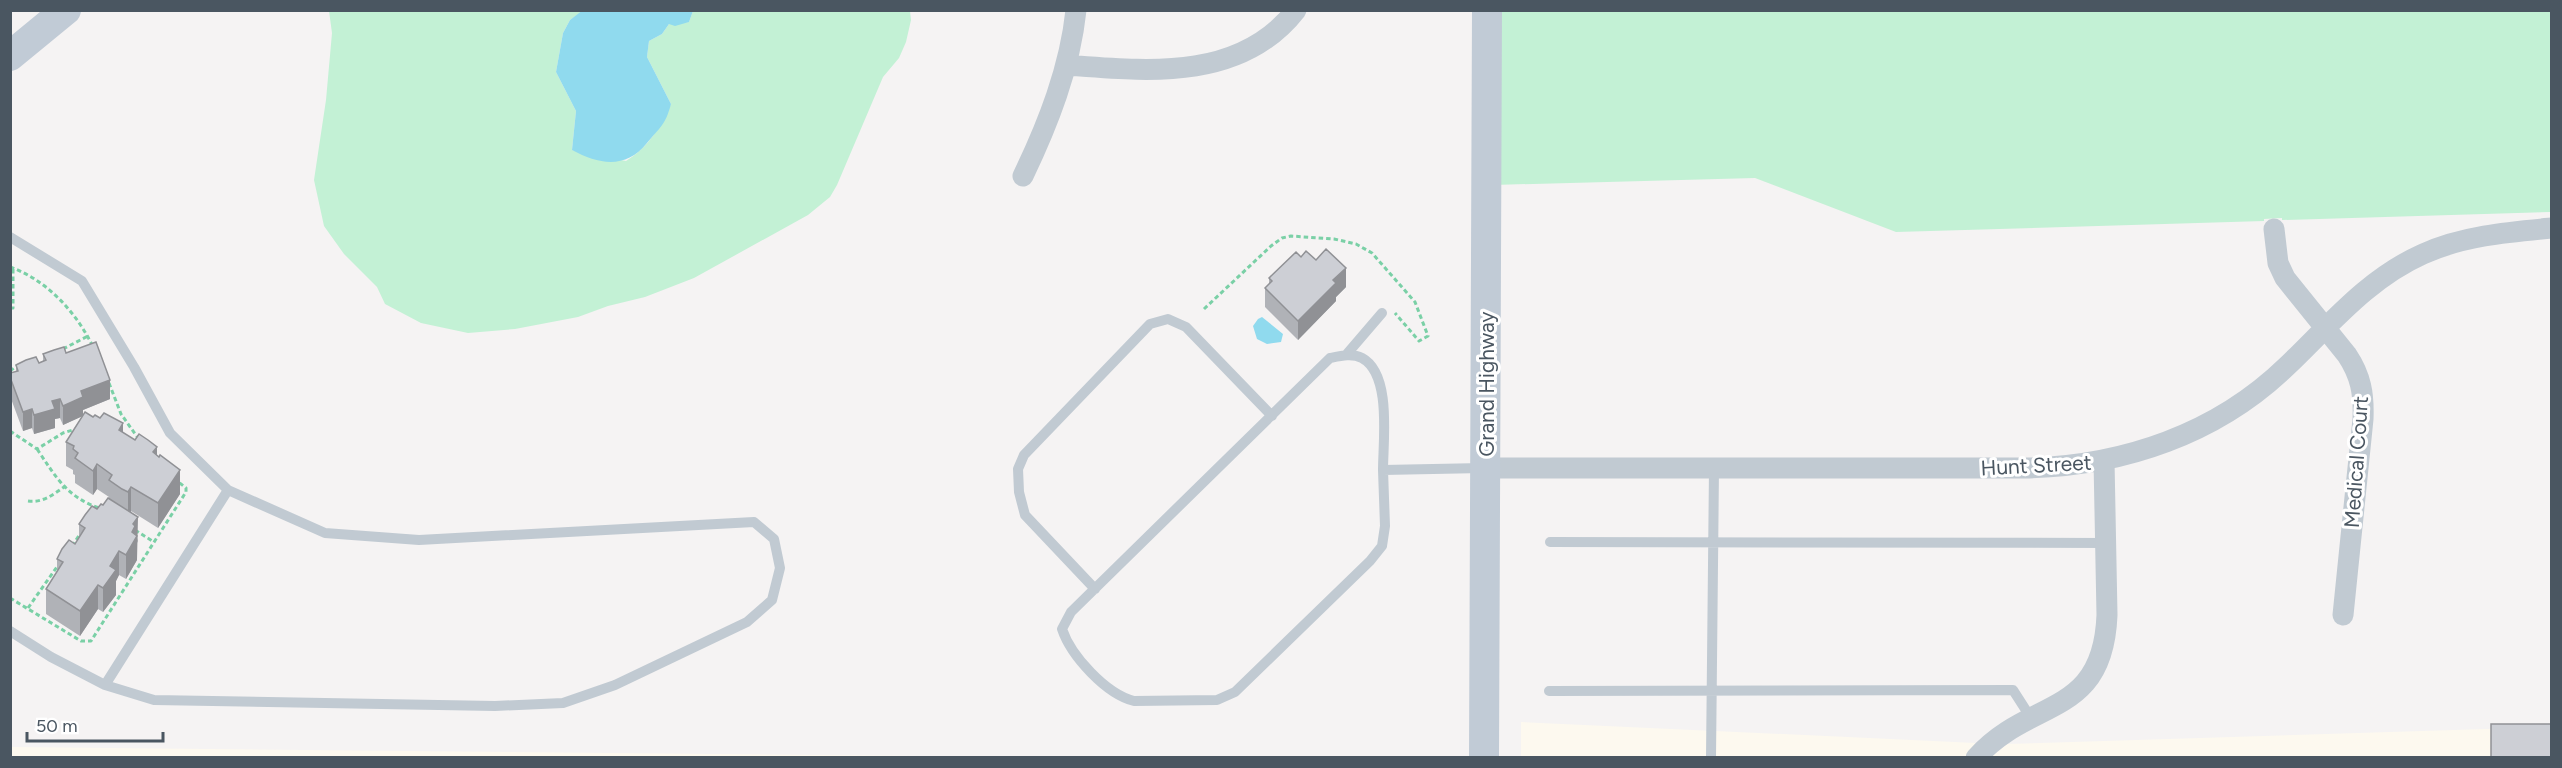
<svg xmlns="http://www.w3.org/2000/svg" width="2562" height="768" viewBox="0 0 2562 768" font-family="Figtree,sans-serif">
<rect width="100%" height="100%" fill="#f5f3f3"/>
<path fill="#fdf9ef" d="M1521,722L1976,743L1964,758H1521Z
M2551,727V757L1990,758L2007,744Z
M11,747L924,756L11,758Z"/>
<path fill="#c3f1d5" d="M329,11H583L570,20L563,33L556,72L576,111L572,150L626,161C649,147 659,128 671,104L647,57L649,41L662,34L669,24L689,22L693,11H910L911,20L906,42L899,58L883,77L837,185L830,197L808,215L694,278L645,297L608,306L578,317L515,329L468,333L421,323L385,304L377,287L344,254L324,226L314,180L326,100L332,33Z
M1495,11H2550L2551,212L2282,220V218L2264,219V221L1896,232L1755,178L1493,185Z"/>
<path fill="#90daee" d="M583,10L693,11L689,22L675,26L669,24L662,34L649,41L647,57L671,104C665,126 660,127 647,143C626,169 600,165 572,150L576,111L556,72L563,33L570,20Z
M1262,317L1283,334L1281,342L1267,344L1257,339L1253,326L1258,319Z"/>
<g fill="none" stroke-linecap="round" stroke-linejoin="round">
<path stroke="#7ad0a6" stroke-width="3" stroke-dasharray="4.5 3" stroke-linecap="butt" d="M10,267C47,280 77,313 93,347
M10,308H13V268
M1204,309L1271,246L1282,238L1291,236L1334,239L1356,244L1372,253L1415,302L1428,336L1419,341L1395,313
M63,349L88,336
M10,371L17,366
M109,383L121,414L138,438
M10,431L37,449L63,433L76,429
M37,449C56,477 67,498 102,509
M28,501C42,503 53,495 64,487
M135,530L154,542
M72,546L80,534
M10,598L81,641H91L186,492V488L176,480
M28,608L59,564"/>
<path stroke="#c1cad2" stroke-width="10" d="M10,237L82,281L134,367L170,433L228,490L325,533L419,540L754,522L774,539L780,568L772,600L747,622L615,685L563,703L495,706L154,700L105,685L51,657L10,631
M1346,355L1382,313
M1383,470L1385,526L1382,546L1370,561L1235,692L1217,700L1134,701C1106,694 1071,656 1062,629L1071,612L1330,358C1340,356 1352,353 1362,358C1392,374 1383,441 1383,470L1483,468
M1550,542L2106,543
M1095,589L1025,515L1019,492L1018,469L1024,455L1150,324L1168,319L1186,327L1272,416
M105,685L228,490
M1549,691L2013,690L2031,718
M1711,758L1714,468"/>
<path stroke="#c1cad2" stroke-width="21" d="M1066,65C1146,71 1240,82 1296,10
M1023,176C1048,124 1070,68 1076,10
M2274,229L2278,263L2285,278L2347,355C2361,376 2364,394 2363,419L2343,615
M1486,468H2026C2123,466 2217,434 2287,366C2330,325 2367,279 2423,254C2462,236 2509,232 2552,228
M1976,758C2030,697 2103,719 2107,615L2104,460"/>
<path stroke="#c1cbd6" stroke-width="30" d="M10,56L66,10
M1484,758L1487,10"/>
</g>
<path fill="#b0b2b7" d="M1301,257L1346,287L1336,297V301L1298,340L1265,307V288L1269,284V278Z
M66,353L110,399L83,410V416L93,417L123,433L157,455L180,494L158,528L131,511L138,541L137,543V560L126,579L119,575L116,581V595L103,612L98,609L80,636L46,614V589L57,571V559L75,544L79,538V524L97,509L103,505L109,497L97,489L93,495L75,483V475L73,474V470L66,466V442L82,416L63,425L60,418L55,419V428L34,434L32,428L23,431L10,396V373L16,372V365L39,363L43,361V354Z"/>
<path fill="#909195" d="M1346,268V287L1336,297V301L1298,340V321L1333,280Z
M110,380V399L83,410V416L63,425V406L81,391Z
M60,399V418L55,419V428L34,434V415L52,401Z
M32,409V428L23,431V412Z
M123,423V448L119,430Z
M157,447V471L153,452Z
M97,464V489L93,495V471Z
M180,470V494L158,528V503Z
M131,487V511L128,517V492Z
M138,517L137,560L126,579V555L133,524Z
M119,551V575L116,581V595L103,612V588L110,566Z
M98,585V609L80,636V611Z"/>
<path fill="#cdcfd5" stroke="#909195" stroke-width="1.5" d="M1326,249L1346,268L1333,280L1336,283L1298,321L1265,288L1272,281L1269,278L1296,252L1301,257L1306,251L1316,260Z
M96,342L110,380L81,391L83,397L63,406L60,399L52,401L55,409L34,415L32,409L23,412L10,377V373L18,371L16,365L26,360L36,357L39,363L46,360L43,354L54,350L64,347L66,353Z
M85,412L93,417L95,415L100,418L104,413L123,423L119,430L135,440L139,434L148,440L157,447L153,452L159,457L160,455L180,470L158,503L131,487L128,492L122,489L109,480L112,475L97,464L93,471L75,458L78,453L73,449L74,446L66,442Z
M108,498L138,517L133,524L135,526L132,532L137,536L126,555L119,551L110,566L116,570L103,588L98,585L80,611L46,589L63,562L57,559L62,549L69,540L75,544L85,528L79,524L85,515L92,506L97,509L101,504L103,505Z
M2491,724H2552V758H2491Z"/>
<g text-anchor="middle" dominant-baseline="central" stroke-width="6" stroke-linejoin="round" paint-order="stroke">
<g font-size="21" fill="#4a5661" stroke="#fff">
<text transform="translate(1486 384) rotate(-90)">Grand Highway</text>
<text transform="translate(2356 462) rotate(-86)">Medical Court</text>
<text transform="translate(2036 465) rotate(-3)">Hunt Street</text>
</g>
</g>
<rect width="2562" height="768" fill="none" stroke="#4a5661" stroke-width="24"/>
<path d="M27 732v9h136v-9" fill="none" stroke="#4a5661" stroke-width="3"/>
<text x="36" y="732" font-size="18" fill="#4a5661" stroke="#ffffff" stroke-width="4.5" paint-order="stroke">50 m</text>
</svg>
